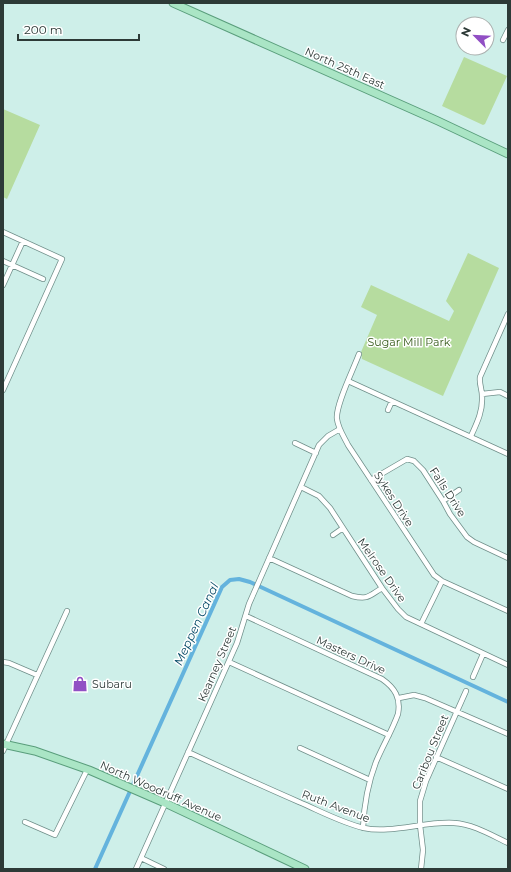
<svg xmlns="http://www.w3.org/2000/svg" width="511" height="872" viewBox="0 0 511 872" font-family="Montserrat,sans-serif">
<rect width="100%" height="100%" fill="#ceefe9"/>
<path fill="#b6dc9f" d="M464,57L507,76L485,124L483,125L442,106Z
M3,109L40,125L7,199L3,197Z
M468,253L499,268L443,396L362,359L361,352L377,315L361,307L371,285L449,321L454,311L446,301Z"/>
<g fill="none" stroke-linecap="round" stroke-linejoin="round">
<path stroke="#64b3dd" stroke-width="4" d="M95,869L222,587L230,580L239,579L250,582L508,702"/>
<g stroke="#708f8a" stroke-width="6">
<path id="minor" d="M503,40L508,30
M3,232L62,259L3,390
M3,261L43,279
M3,285L23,241
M359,354C354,368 335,406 337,419C338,428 344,437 348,445L434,575L442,581L508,611
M348,381L508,454
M482,394L500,392L508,396
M388,410L392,401
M471,436C477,423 483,411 482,396C482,389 479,384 480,377L508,314
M295,443L316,453
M371,480L407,459L414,461L423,470L443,501L450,514L467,537L474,542L508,558
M301,487L319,496L330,508L382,588L398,609L406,617L508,665
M443,501L459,490
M333,535L343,528
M269,558L352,596C368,600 369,596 382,588
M246,616L382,679C395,688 401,698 398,714C392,731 383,745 376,762C368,783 364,805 363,828
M421,624L442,581
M3,662L9,663L37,675
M229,662L389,735
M473,677L483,654
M399,698L414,695L425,698L508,734
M300,748L370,780
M3,751L67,611
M188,752C225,769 262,786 299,802C320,811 342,823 364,828C390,834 426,821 454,823C473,824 491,835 508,843
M436,757L508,789
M25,822L55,835L87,770
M141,858L164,869
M136,869L237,643L249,604L319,445L328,436L340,429
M421,869L423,850L420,825V801L426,781L466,691"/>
</g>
<g stroke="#599d7b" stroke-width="9">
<path id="primary" d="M173,3L438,121L508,154
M3,744L35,751L89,770L165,803L305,869"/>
</g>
<use href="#minor" stroke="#fff" stroke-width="4.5"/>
<use href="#primary" stroke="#aae5c5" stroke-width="7"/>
</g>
<defs>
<g id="shop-bare" transform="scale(1.2)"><path d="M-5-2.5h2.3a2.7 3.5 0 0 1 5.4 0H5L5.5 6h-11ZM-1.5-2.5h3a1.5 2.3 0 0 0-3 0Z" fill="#914fc4" stroke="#fff" stroke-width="2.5" paint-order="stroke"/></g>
</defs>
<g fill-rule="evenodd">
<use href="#shop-bare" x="80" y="684"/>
</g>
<g text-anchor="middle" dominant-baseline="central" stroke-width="3" stroke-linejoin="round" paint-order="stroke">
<g font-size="11" fill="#2d3a37" stroke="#fff">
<text transform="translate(345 68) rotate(24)">North 25th East</text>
<text transform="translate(448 492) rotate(57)">Falls Drive</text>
<text transform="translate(394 499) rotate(57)">Sykes Drive</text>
<text transform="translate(382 570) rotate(55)">Melrose Drive</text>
<text transform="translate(351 655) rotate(25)">Masters Drive</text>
<text transform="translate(217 664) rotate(-67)">Kearney Street</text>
<text transform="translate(430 752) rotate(-68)">Caribou Street</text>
<text transform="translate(161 791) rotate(24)">North Woodruff Avenue</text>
<text transform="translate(336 806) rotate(21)">Ruth Avenue</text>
</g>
<g font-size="11" fill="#345917" stroke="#fff">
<text x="409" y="342">Sugar Mill Park</text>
</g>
<g font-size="11" fill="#2d3a37" stroke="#fff" text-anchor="start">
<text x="92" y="684">Subaru</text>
</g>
<g font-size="12" font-style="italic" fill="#084c68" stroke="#fff">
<text transform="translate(196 624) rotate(-65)">Meppen Canal</text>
</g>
</g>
<rect width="511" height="872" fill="none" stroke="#2d3a37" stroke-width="8"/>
<g transform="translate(475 36) rotate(294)"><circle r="19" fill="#ffffff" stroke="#abb0af"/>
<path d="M0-3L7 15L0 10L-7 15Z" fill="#914fc4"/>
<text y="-6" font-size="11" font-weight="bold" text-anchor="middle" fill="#2d3a37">N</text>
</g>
<path d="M18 34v6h121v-6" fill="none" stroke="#2d3a37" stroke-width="2"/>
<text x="24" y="34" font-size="12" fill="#2d3a37" stroke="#ffffff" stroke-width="3" paint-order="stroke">200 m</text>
</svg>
